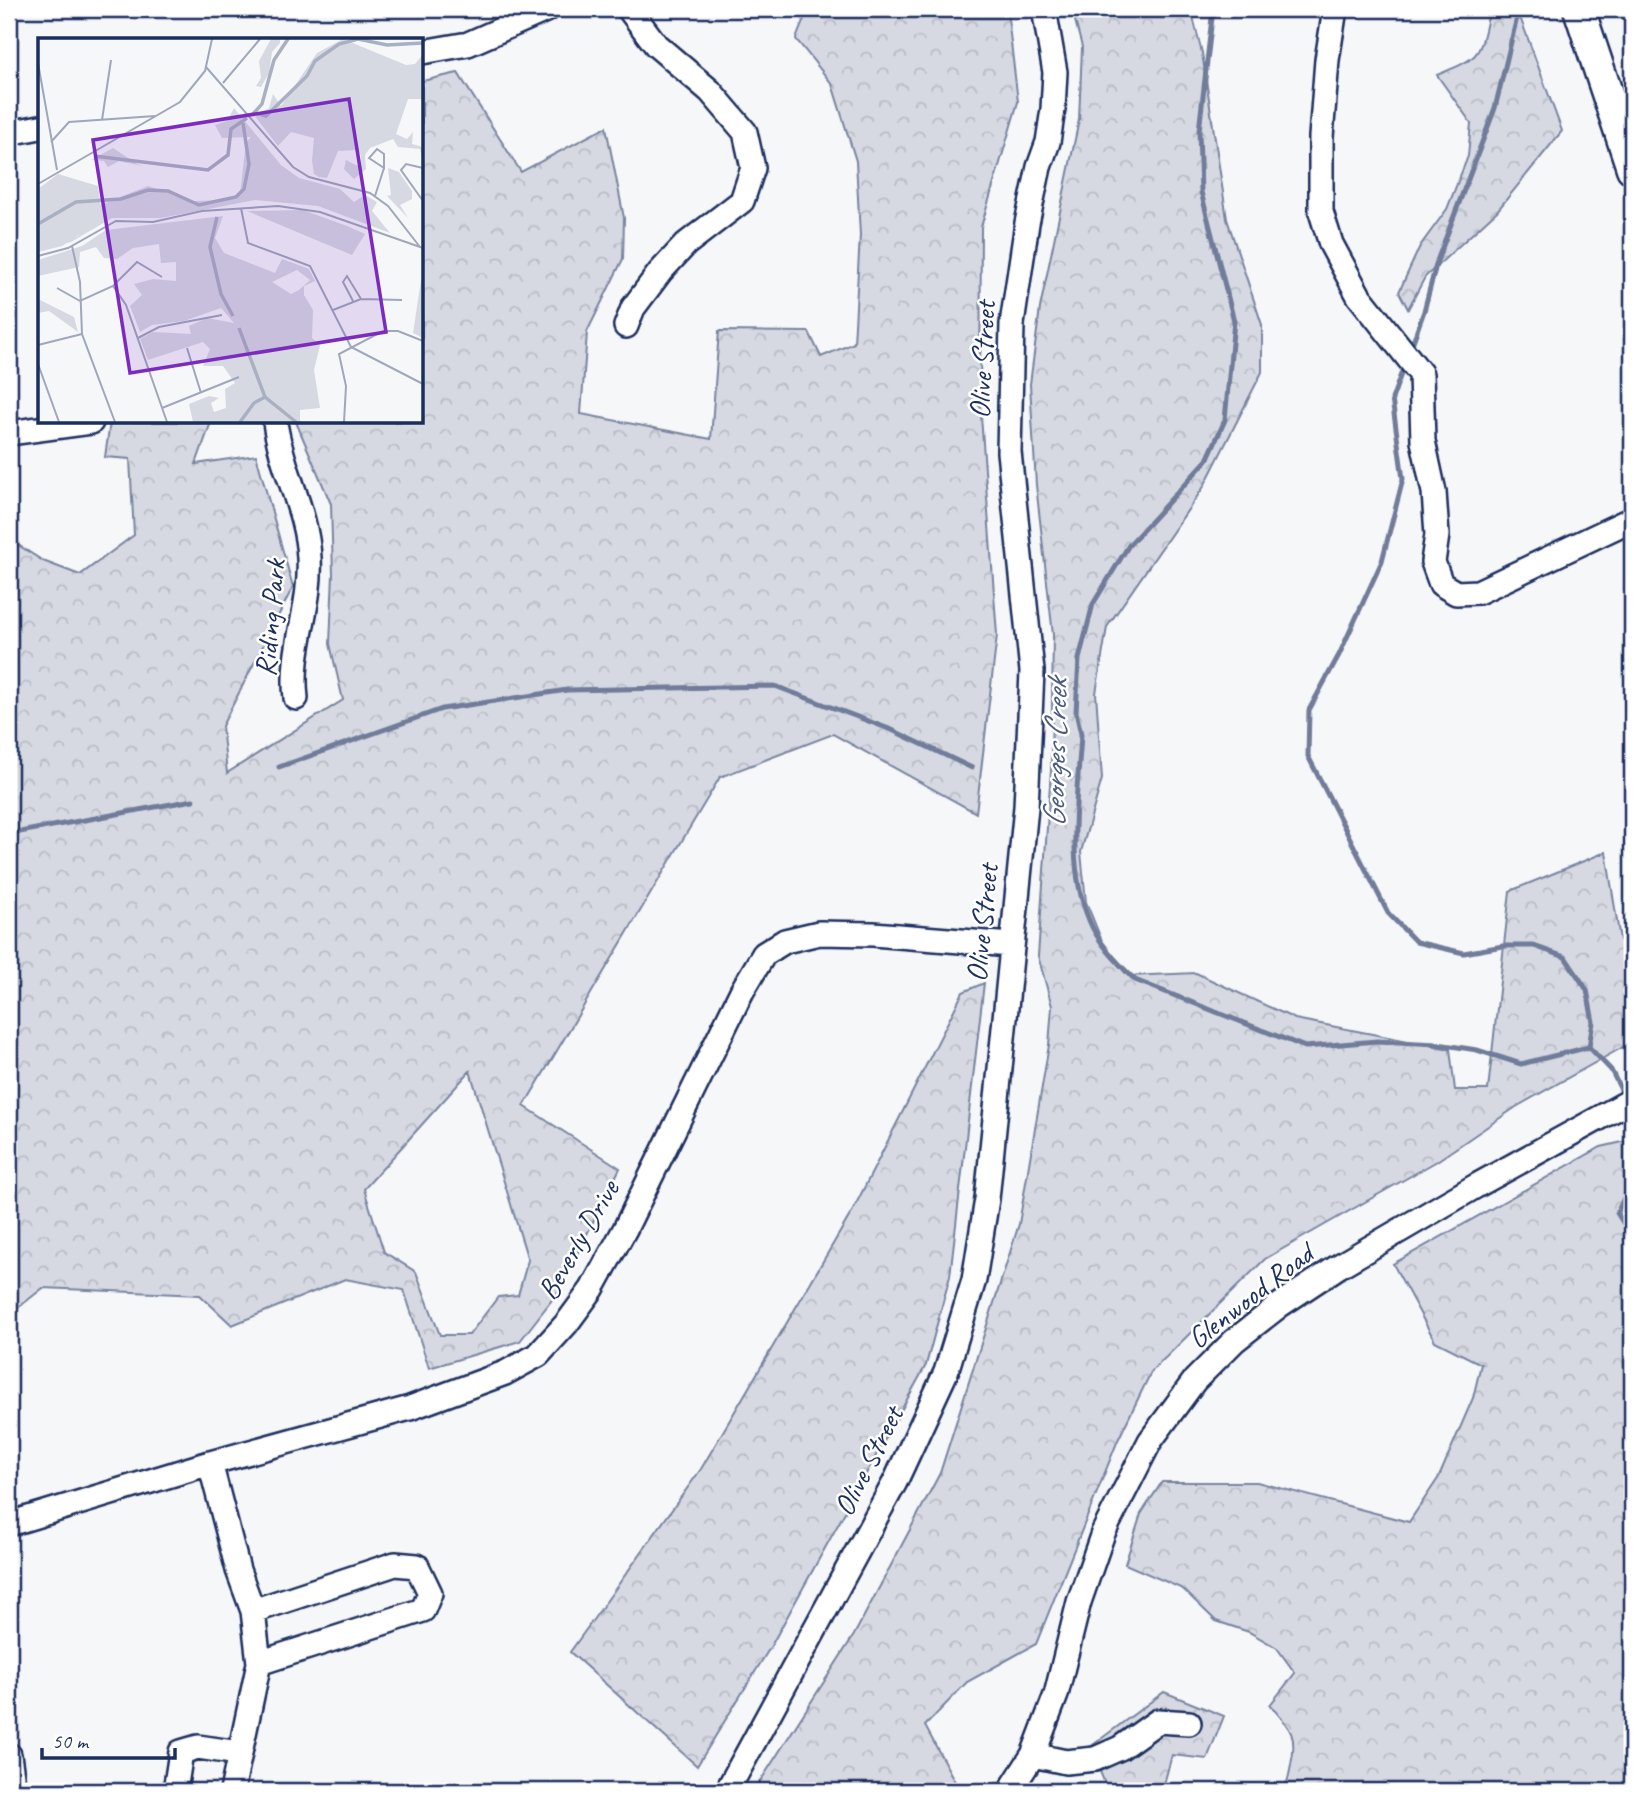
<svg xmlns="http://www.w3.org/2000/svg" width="1641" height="1800" viewBox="0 0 1641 1800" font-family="Caveat,sans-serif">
<defs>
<pattern id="forest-crowns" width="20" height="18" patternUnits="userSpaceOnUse" patternTransform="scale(1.75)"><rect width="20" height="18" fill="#d6d9e2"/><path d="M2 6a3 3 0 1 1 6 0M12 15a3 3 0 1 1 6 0" fill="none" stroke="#b7bbc4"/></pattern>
</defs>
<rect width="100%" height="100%" fill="#f6f7f9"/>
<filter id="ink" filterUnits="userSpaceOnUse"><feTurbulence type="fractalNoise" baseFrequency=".0143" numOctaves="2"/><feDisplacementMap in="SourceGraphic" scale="14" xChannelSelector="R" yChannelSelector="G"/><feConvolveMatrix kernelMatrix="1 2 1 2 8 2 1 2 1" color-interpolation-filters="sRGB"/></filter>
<g filter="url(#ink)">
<path fill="url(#forest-crowns)" stroke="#7884a0" stroke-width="2" fill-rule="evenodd" d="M808,9H1007L1018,102L981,227L980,402L997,635L976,813L833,734L720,777L524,1106L620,1168L558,1292L520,1341L429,1368L404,1290L345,1279L232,1325L200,1295L43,1288L9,1315V539L43,561L80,575L134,535L130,459L105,457L110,422H211L196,464L256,455L293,587L222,726L227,773L343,700L330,644L333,574L331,504L296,422H422V81L458,73L521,172L606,127L624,218L623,259L587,332L581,414L711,439L719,331L809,332L821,357L854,343L860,235L856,161L832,84L796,39ZM470,1071L528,1260L518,1295L498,1297L469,1335H440L416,1272L384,1252L364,1189Z
M1072,9H1191L1202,53L1227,219L1262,325V372L1203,488L1107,627L1096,693L1102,779L1081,852L1086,902L1106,951L1128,976L1196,973L1295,1019L1450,1049L1455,1090H1488L1510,891L1606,852L1620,940L1632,948V1042L1516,1107L1437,1161L1265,1259L1151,1372L1118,1440L1036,1644L967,1682L925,1726L960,1791H754L854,1635L940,1473L1019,1224L1049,1045L1052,1006L1038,956L1051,770L1053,635L1036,485L1030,384L1040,308L1079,120L1082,47Z
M1490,9H1517L1562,131L1497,211L1425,277L1408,309L1399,292L1420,246L1447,209L1468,156L1471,123L1437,75C1485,55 1478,57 1490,9Z
M984,983L950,1276L926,1365L771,1646L697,1766L570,1652L701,1469L853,1210L963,992Z
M1631,1140L1632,1791H1282C1288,1784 1289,1775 1291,1765C1298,1734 1290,1728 1270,1705L1295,1673L1277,1648L1249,1632L1216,1621L1183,1589L1125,1564L1141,1514L1162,1482H1257L1409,1522L1439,1477L1473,1398L1481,1364L1435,1341L1393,1264L1601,1147Z
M1164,1692L1224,1716L1207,1759L1172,1755L1162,1791H1108L1090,1747Z"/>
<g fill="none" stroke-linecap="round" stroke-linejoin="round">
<path stroke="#707c99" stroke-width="5" d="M1213,9L1199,131L1201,192L1234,321L1225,420L1207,460L1129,545L1093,604L1079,659L1076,712L1081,734C1078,794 1065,863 1089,920C1098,943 1118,963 1135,980L1305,1047L1377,1041L1438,1044L1477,1050L1521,1064L1589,1047
M1410,350L1424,311L1437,261L1495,108L1519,9
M1405,363L1392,399L1403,479L1382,561L1339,655L1309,710L1308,756L1388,913L1416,942L1464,953L1503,946H1534L1565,957L1587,990L1593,1022L1589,1047
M279,767L442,709L567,690L775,686L892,730L972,768
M9,834L193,800
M1589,1047L1611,1070L1625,1098
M1632,1180L1617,1213L1632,1237"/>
<g stroke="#1b2f5e" stroke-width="28">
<path id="minor" d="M1335,9L1327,60L1321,137V212L1331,244L1359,296L1421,374L1423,441L1434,492L1437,535L1433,562L1441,584L1456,593L1478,592L1632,519
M422,52L468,44L548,9
M9,133L40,127
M626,326L633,308L660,272L686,244L742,201L753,168L745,132L710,91L656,45L629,9
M275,422C281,468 307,511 309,558C312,606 290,650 296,698
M9,433L91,422
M210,1463L238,1570L253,1611L259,1663L232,1791
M9,1524L210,1463L410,1408L505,1373L538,1355L567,1323L592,1289L625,1229L742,991L764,954L785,941L819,933L873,934L1011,945
M253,1611L395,1564L417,1566L430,1593L423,1610L259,1663
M9,1755L14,1791
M1033,1755L1066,1762L1095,1759L1120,1748L1158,1721L1189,1723
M175,1791L181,1752L198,1747L239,1753
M727,1791L895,1482L946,1372L974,1280L987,1199L1026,807L1032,671L1009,452L1012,324L1027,223L1039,167L1048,142L1053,109L1055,72L1044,9
M1010,1791L1033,1755L1056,1695L1079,1602L1103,1533L1150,1441L1195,1380L1234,1341L1280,1305L1339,1266L1476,1186L1632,1100"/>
</g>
<g stroke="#1b2f5e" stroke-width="35">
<path id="major" d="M1579,9L1632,168"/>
</g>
<use href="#minor" stroke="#fff" stroke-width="23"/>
<use href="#major" stroke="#fff" stroke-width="30"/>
</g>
</g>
<g text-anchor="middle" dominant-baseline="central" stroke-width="5" stroke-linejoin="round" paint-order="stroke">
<g font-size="30" fill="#1b2f5e" stroke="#fff">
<text transform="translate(982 360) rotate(-87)">Olive Street</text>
<text transform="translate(270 618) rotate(-85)">Riding Park</text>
<text transform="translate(982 923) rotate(-84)">Olive Street</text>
<text transform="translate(578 1240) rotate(-60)">Beverly Drive</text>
<text transform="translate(1250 1296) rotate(-38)">Glenwood Road</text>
<text transform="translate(868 1461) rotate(-63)">Olive Street</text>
</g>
<g font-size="32" font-style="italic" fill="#4d5c81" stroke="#fff">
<text transform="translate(1055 753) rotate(-89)">Georges Creek</text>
</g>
</g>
<g transform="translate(38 38)">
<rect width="385" height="385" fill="#f6f7f9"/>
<path d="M20,136L60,148L63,170L52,189L24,208L0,214V151ZM245,349L263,384H191L187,374Z" fill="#d6d9e2"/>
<path d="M233,1H242V5L234,14L231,35L223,49L218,48L223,40L221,23ZM305,1L368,27L377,26L385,16V61H370L358,96L369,101L375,94L374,106L385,109V122L382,111L360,109L355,101L332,110L327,117L328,131L316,141L306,131L308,122L322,129L323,117L317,112L300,113L289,140L281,139L276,136L274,123L276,100L253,94L240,108L219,81L217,77L231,70L235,56L243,68L279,15ZM196,70L243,127L261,140L302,151L316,164L327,157L339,164L334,173L352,195L280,168L217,162L123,180H74L33,204L0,213L4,206L0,193L9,188L32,200L40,198L60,168L110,148L156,163L189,162L202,156L208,105L213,99L184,100L177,87L189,83ZM75,110L99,126L104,128L81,123L70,129L66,123L53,122ZM350,130L361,134L374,153V161L362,167L370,180L349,158L353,157ZM265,172L309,188L327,196L314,217L209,173ZM185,178L177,200L186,215L237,235L244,221L271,231L277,243L266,248V257L275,272L274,300L282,307L276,332L282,370L262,372V384H231L227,373L236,371L219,362L205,384H155L151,366L171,358L181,360L173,365L176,374L188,370L187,351L197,345L185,328H165L172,311L165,304L110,322L102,301L115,294L153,296L151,288L169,280L196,285L183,270L146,283L114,287L102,294L92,268L104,257L96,246L115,241L138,243V224L123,225L121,206L95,210L79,221L66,220L58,209L42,214L41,229L0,238V222L44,208L68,192ZM259,232L272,242L261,252L253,256L234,244ZM383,242H385V300L375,295ZM0,261L36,279L40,294L11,273L0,275Z" fill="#d6d9e2" fill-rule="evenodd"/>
<path fill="none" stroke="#a9b0c1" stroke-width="3.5" d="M218,75L228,78L269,38L277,23L301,6L320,1L349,7L385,5M214,77L224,66L236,22L250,1M56,118L170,132L190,117L193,91L209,80M179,179L172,209L183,256L195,278M0,186L38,164L83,161L110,152L130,153L161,167L198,159L206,151L211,126L205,85M201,290L227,359L258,384M202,384L216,365L227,359"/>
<path fill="none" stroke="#9ea7bb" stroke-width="2" d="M0,25L19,132M168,29L255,129L271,139L332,155L350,168L382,209M185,45L222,1M64,82L73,22M13,104L31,84L117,78M339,111L346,116V130L331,120ZM385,130L368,126L363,132L385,163M0,146L142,64L167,33L174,1M337,158L346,130M203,170L210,205L272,228L313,309L385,346M34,208L42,244L44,296L77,384M0,218L30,210L78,183L115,184L164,173L240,168L282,174L385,210M75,248L88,267L129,384M19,250L42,263L75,248L99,224L124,239M315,263L305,244L309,238L323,261M295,272L323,261L364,262M100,300L121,289L184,277M0,307L44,296M149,310L163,355M0,326L21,384M124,370L201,339M306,384L308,348L301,316L345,293H360L385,303"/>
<path fill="#7b2cbf" fill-opacity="0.15" stroke="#7b2cbf" stroke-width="3.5" d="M311,61L348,294L92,335L55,102Z"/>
<rect width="385" height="385" fill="none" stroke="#1b2f5e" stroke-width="3.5"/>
</g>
<rect width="1641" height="1800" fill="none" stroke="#fff" stroke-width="35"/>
<rect x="18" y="18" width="1606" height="1765" fill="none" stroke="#1b2f5e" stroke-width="2.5" filter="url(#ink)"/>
<path d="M42 1748v10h133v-10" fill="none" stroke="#1b2f5e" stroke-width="3.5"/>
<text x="52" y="1748" font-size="21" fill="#1b2f5e" stroke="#ffffff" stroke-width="5" paint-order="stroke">50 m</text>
</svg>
